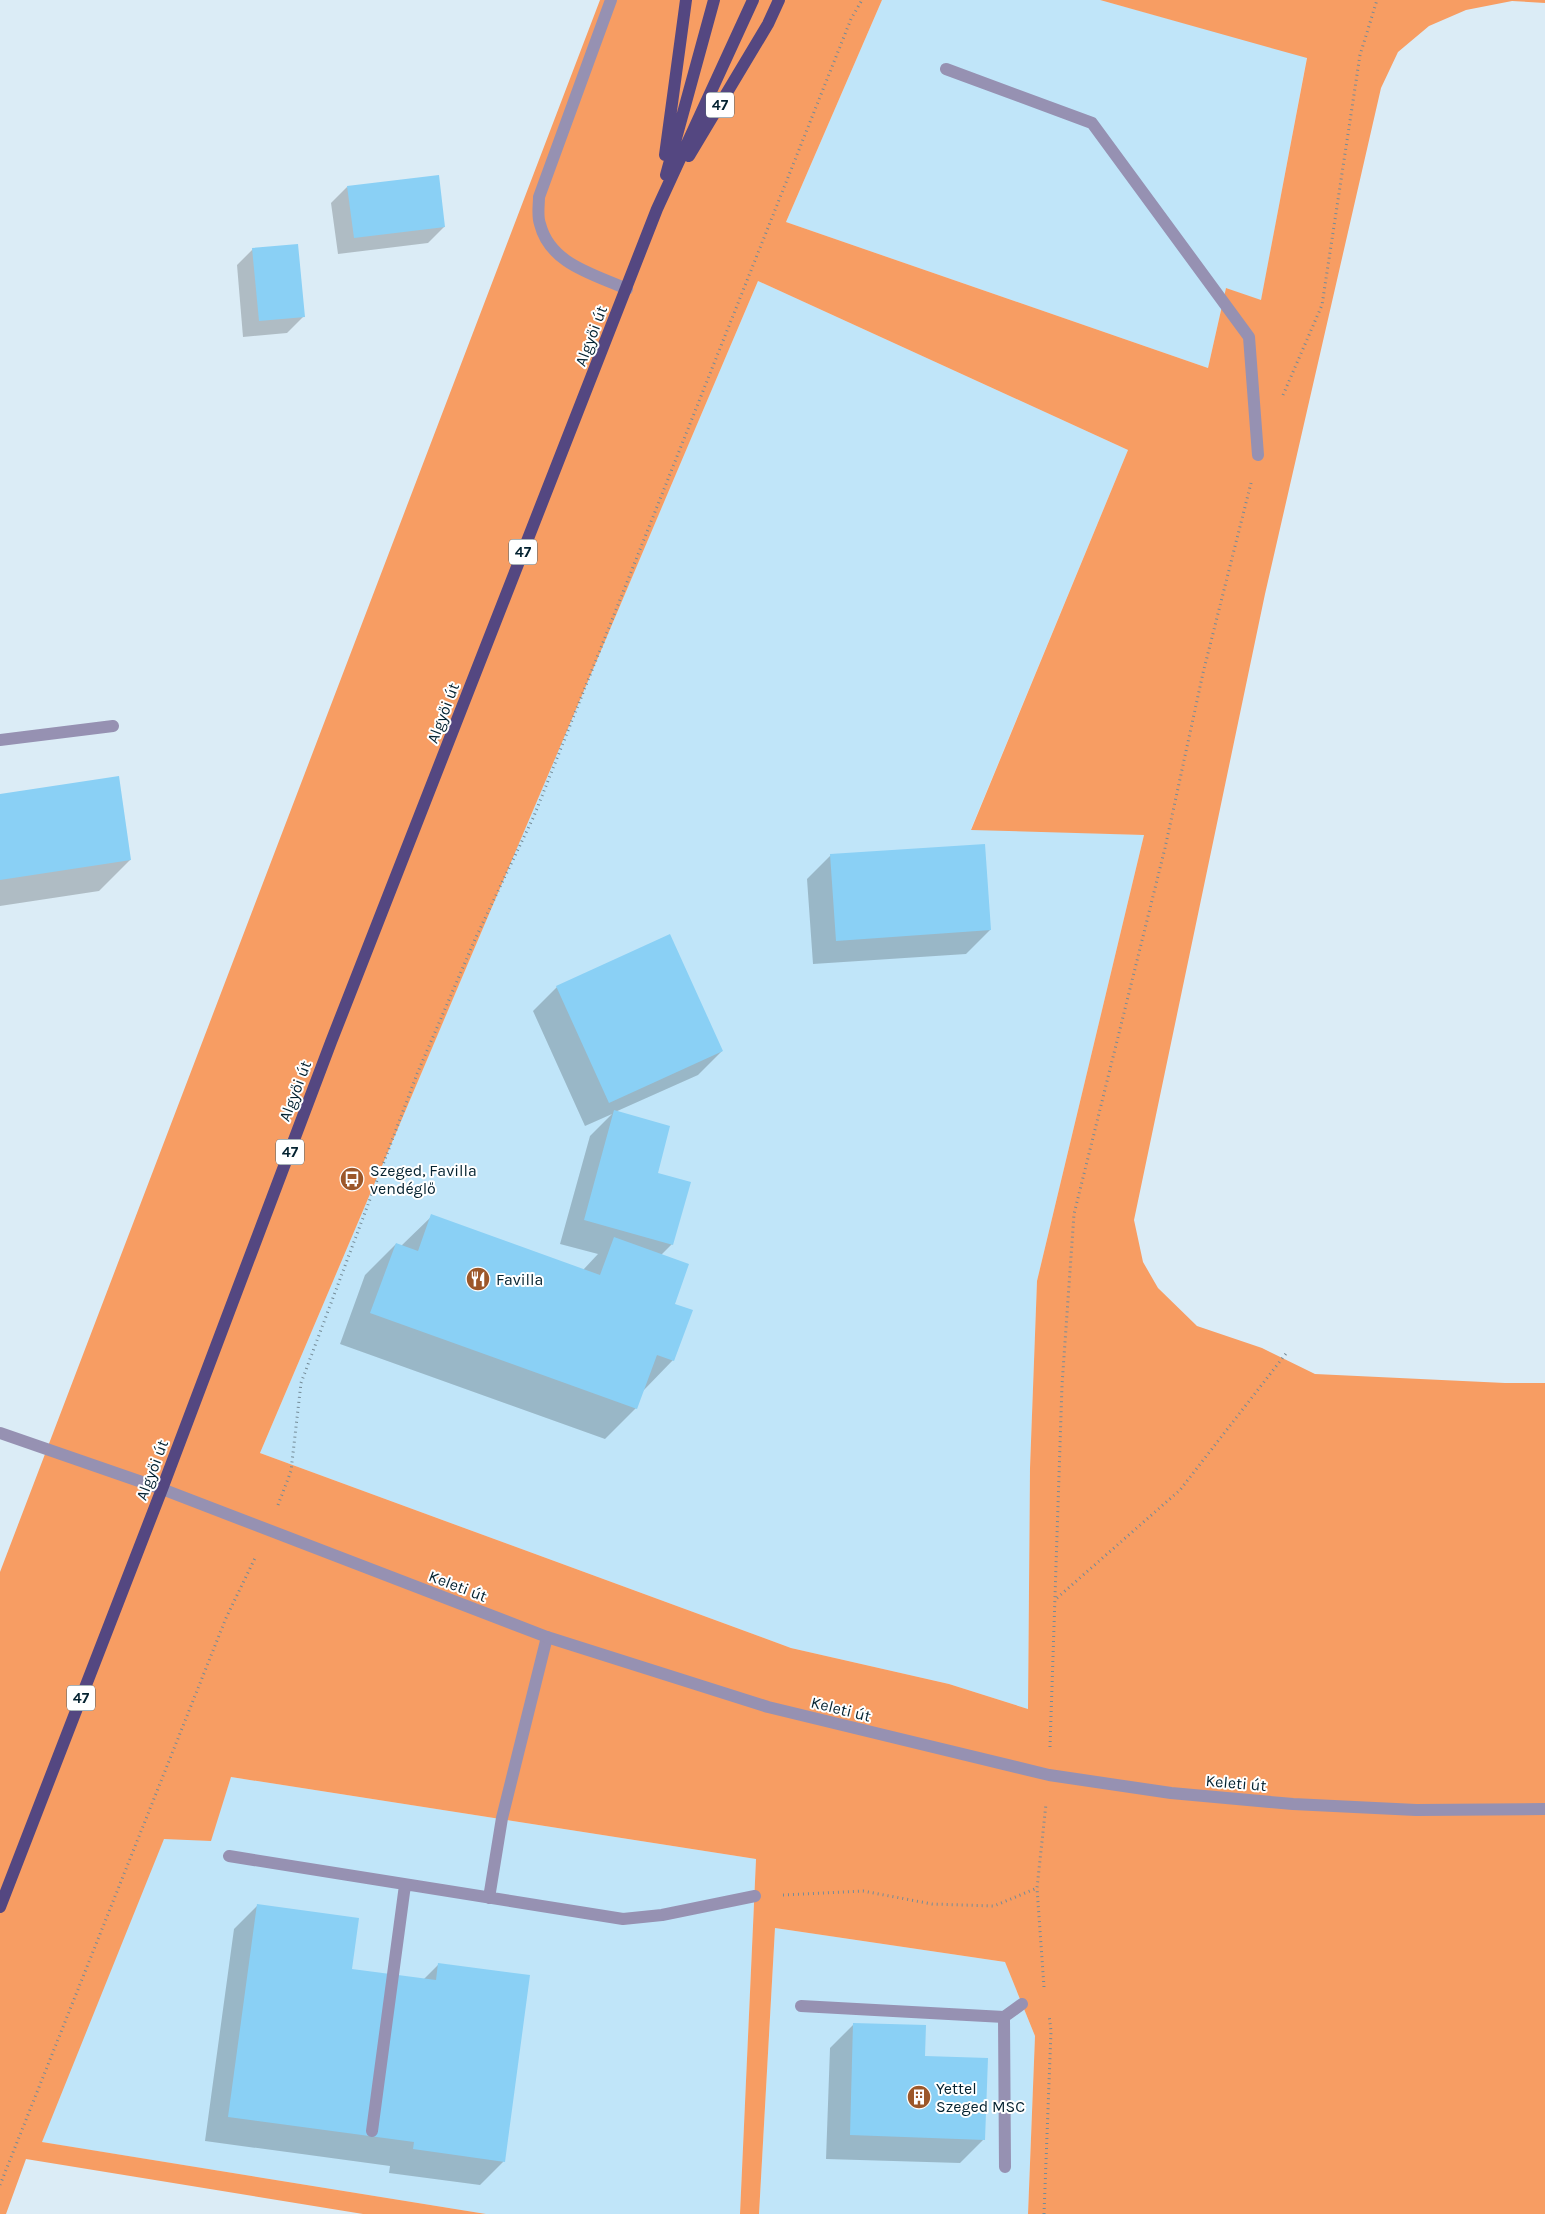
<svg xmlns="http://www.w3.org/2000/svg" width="1545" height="2214" viewBox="0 0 1545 2214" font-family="Karla,sans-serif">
<rect width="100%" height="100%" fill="#dbecf6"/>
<path fill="#c0e5f9" d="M882,0H1100L1307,57L1261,301L1226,288L1208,368L786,222Z
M758,281L1128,450L971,829L1144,835L1037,1281L1030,1468L1028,1709L949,1684L791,1648L260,1453Z
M231,1777L756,1859L740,2214H486L41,2142L164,1838L210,1841Z
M775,1928L1005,1962L1035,2036L1028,2214H759Z"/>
<path fill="#f79d63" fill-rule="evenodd" d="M600,0H882L786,222L1208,368L1226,288L1261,300L1307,58L1100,0H1545V3L1512,1L1466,10L1429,26L1398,52L1381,88L1265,594L1134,1220L1143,1262L1158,1288L1197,1326L1262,1348L1315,1374L1505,1383H1545V2214H1028L1035,2036L1005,1962L775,1928L759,2214H740L756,1859L231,1777L211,1841L164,1839L42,2142L486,2214H363L26,2159L6,2214H0V1572ZM758,281L1128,450L971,830L1144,835L1037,1281L1030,1468L1028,1709L949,1684L791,1648L260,1453Z"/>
<path fill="#0003" d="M347,187L444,227L428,243L338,254L331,203Z
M253,249L303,317L287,333L243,337L237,265Z
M0,796L130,860L99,891L0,906Z
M831,855L990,930L966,954L813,964L807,879Z
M557,987L722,1051L698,1075L615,1112L656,1174L672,1244L661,1255L673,1304V1360L642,1392L636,1408L605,1439L340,1344L365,1275L396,1244L401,1246L432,1216L583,1270L598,1254L560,1244L590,1136L612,1114L585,1126L533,1011Z
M258,1905L351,1970L423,1980L439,1964L504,2161L480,2185L389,2173L390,2166L205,2141L234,1929Z
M854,2024L924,2057L984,2139L960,2163L826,2159L830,2048Z"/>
<path fill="#8ad0f5" d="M439,175L445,227L354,238L347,186Z
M298,244L305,317L259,321L252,248Z
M119,776L131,860L0,880V794Z
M985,844L991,930L836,941L830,854Z
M670,934L723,1051L609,1103L556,986Z
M614,1110L670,1126L658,1173L691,1182L673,1245L584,1220Z
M431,1214L600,1275L614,1237L689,1264L675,1304L693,1310L674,1361L657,1355L637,1409L370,1313L396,1243L418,1251Z
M257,1904L359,1918L352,1969L436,1980L438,1963L530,1975L505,2162L413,2149L414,2142L228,2117Z
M853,2023L926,2025L925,2056L988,2058L985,2140L850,2135Z"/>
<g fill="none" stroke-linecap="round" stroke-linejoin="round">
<path stroke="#748b97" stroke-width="3" stroke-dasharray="1 4" stroke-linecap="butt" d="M1283,395L1322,305L1360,55L1377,0
M278,1505L291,1471L301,1383L417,1074L476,937L534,816L851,19L862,0
M1057,1598L1180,1490L1288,1351
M1050,1747L1062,1385L1074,1214L1165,848L1203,673L1251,483
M783,1895L863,1891L932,1904L994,1906L1037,1888
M1044,1987L1037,1888L1046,1804
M0,2185L226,1618L256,1556
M1044,2214L1051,2031L1049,2015"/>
<path stroke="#9691b2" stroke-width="12" d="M611,0L539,197C539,205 537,216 540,224C550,264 593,274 627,289
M946,69L1092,123L1249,337L1258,455
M0,740L113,726
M0,1433L162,1489
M229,1856L623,1919L662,1915L755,1896
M489,1898L502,1818L547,1637
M801,2006L1004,2017L1005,2167
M1004,2017L1022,2004
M372,2131L405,1885"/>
<path stroke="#9691b2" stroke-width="12" d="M162,1489L547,1637L768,1707L1049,1775L1171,1793L1293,1804L1416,1810L1545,1809"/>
<path stroke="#544781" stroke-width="12" d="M665,155L686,0
M689,156L768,24L779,0
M666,175L714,0
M0,1907L162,1489L331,1042L657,209L753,0"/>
</g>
<defs>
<g id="bus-disc" transform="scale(1.25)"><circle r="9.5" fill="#9c5729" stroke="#fff"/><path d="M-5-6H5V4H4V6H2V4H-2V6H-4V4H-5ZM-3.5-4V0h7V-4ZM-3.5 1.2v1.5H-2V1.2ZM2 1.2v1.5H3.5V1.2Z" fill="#fff"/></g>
<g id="restaurant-disc" transform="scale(1.25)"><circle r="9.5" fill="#9c5729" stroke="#fff"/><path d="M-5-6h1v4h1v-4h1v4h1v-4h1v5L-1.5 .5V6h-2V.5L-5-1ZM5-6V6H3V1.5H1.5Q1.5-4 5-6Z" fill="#fff"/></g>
<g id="building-disc" transform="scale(1.25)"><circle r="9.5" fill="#9c5729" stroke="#fff"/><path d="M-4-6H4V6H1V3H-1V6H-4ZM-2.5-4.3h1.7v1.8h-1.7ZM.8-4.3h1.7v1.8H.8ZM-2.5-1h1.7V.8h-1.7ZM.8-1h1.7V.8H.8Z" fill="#fff"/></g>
</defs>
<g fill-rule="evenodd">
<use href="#bus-disc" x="352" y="1179"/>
<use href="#restaurant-disc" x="478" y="1279"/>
<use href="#building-disc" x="919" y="2097"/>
</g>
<g text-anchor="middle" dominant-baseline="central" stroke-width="4" stroke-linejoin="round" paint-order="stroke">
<g fill="#fff" stroke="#4f646e" stroke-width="1">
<rect x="706" y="92.5" width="28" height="25" rx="4"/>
<rect x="509" y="539.5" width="28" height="25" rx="4"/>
<rect x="276" y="1139.5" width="28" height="25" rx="4"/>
<rect x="67" y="1685.5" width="28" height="25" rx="4"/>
</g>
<g font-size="15" font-weight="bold" fill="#042230">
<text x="720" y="105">47</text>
<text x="523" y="552">47</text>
<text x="290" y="1152">47</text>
<text x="81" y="1698">47</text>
</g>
<g font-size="16" fill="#042230" stroke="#fff">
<text transform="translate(591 336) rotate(-69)">Algyői út</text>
<text transform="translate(443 713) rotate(-69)">Algyői út</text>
<text transform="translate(295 1091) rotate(-69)">Algyői út</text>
<text transform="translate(152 1470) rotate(-69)">Algyői út</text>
<text transform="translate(458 1586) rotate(21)">Keleti út</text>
<text transform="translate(841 1709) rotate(14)">Keleti út</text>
<text transform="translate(1236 1783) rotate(5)">Keleti út</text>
</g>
<g font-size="16" fill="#042230" stroke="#fff" text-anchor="start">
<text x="370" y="1170">Szeged, Favilla<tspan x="370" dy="18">vendéglő</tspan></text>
<text x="496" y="1279">Favilla</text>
<text x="936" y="2088">Yettel<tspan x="936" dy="18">Szeged MSC</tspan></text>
</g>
</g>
</svg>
